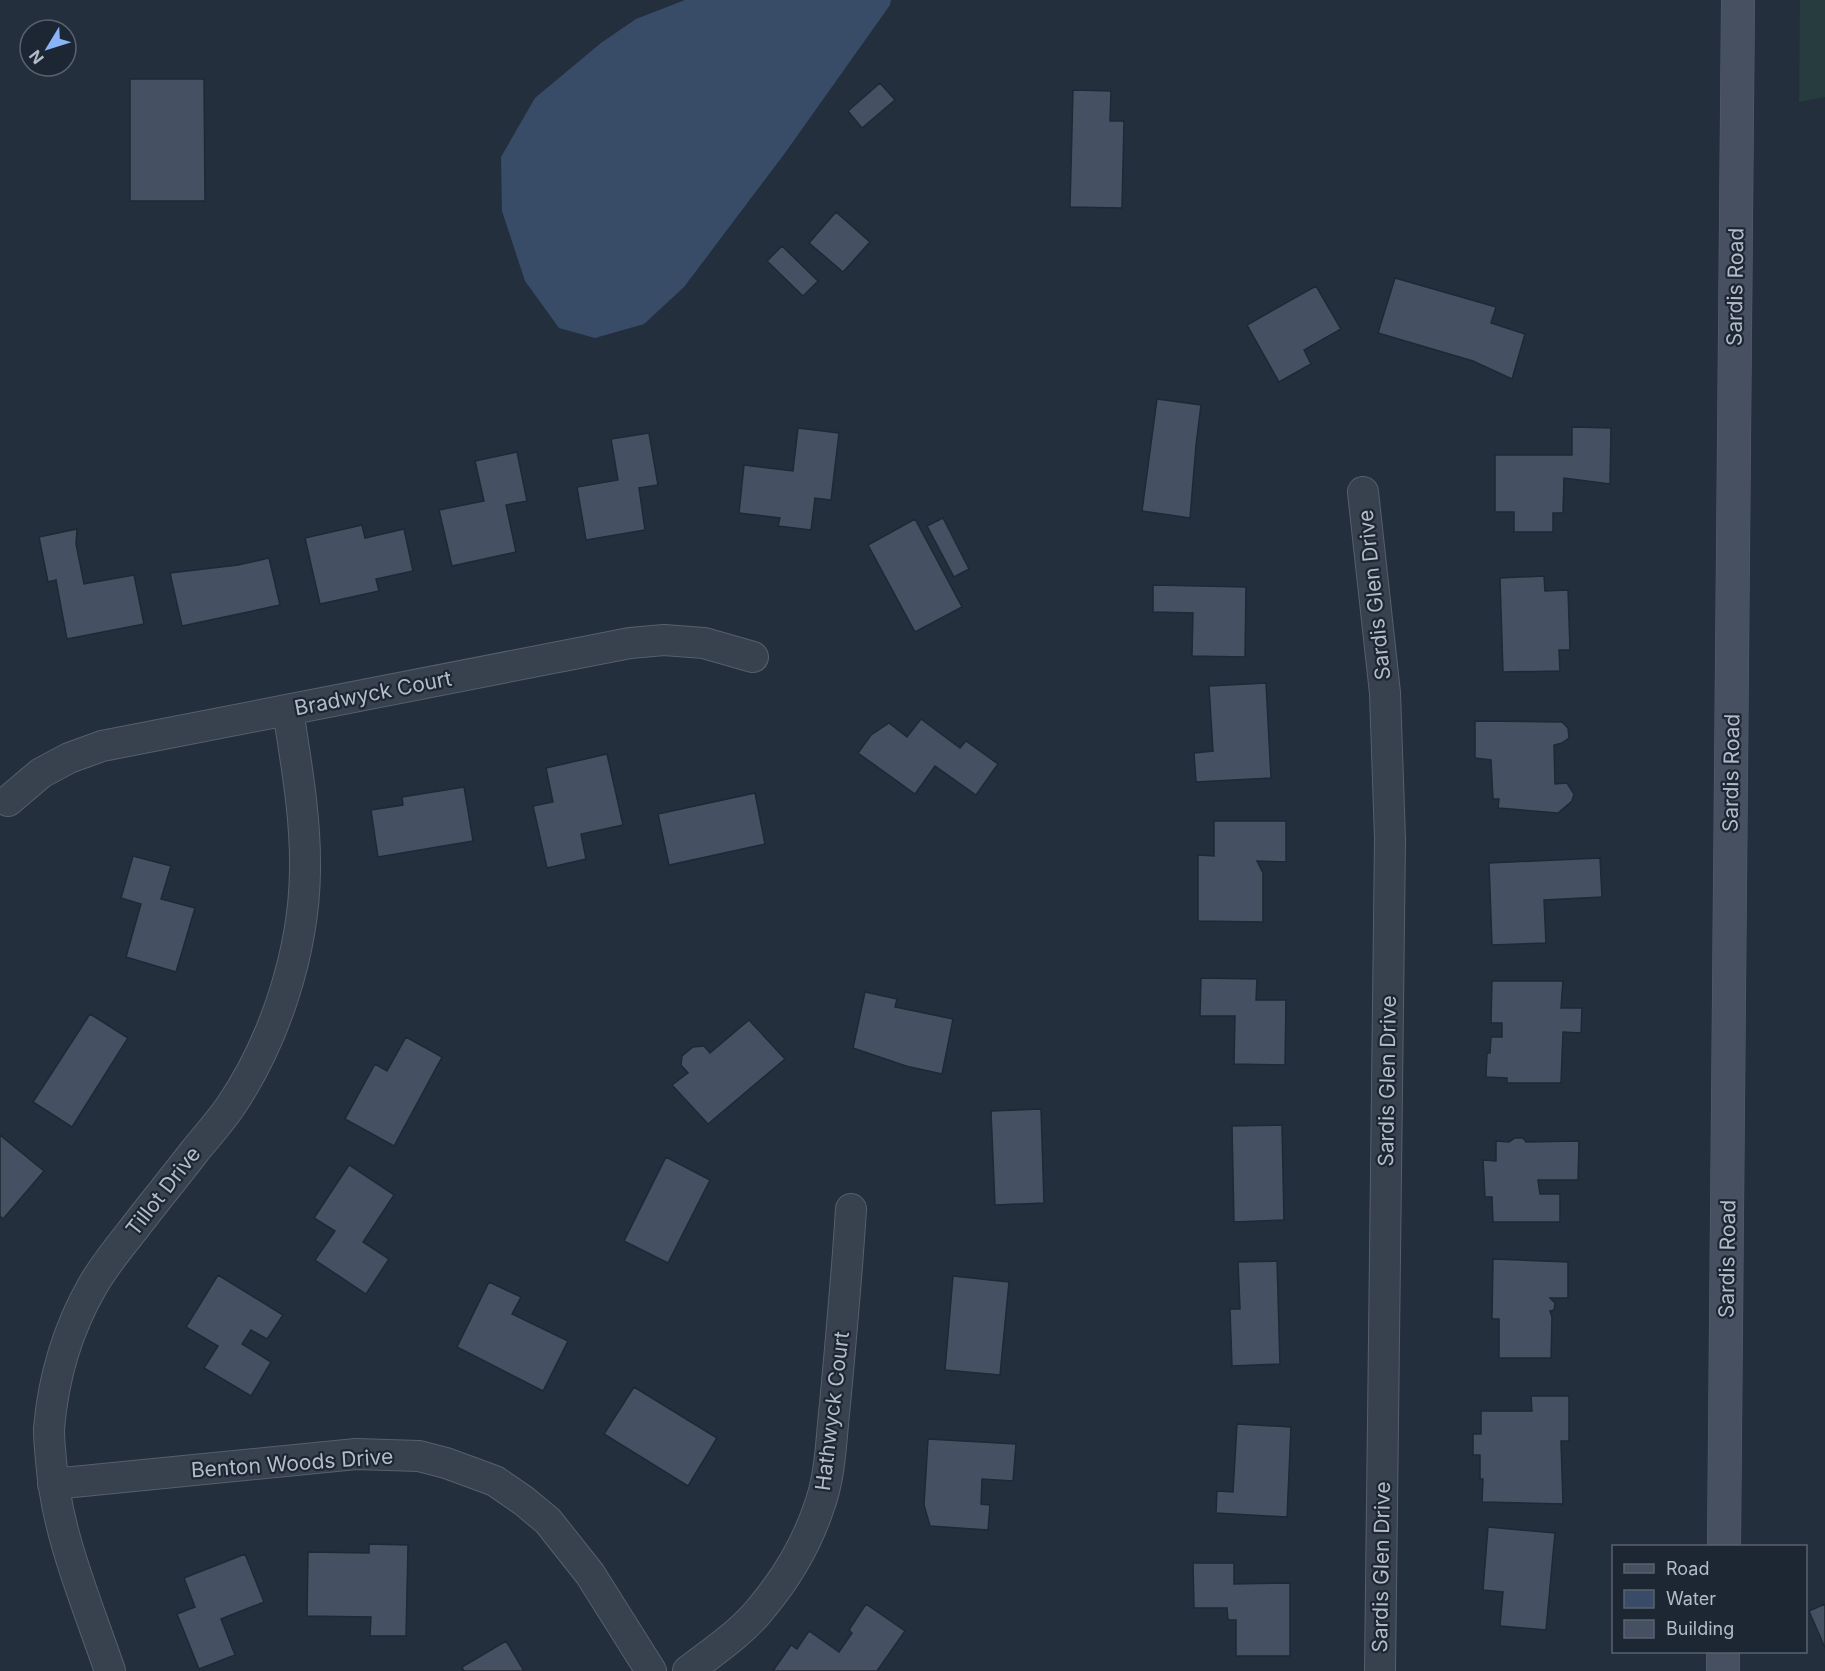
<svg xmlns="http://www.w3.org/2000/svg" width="1825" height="1671" viewBox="0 0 1825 1671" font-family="Inter,sans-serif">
<rect width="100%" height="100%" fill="#242f3e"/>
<path fill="#263c3f" d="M1800,0H1825V97L1799,102Z"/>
<path fill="#394c67" d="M685,0H891L890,5L785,153L684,287L644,324L595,338L559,328L525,281L502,211L501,157L535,98L601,43L636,19Z"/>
<path fill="#455162" stroke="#1f2835" stroke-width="1.5" d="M130,79H204L205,201H130Z
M880,83L895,100L862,128L848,111Z
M1073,90L1111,91L1110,121H1124L1122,208L1070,207Z
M836,212L870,242L843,272L809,243Z
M782,246L818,281L803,296L767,261Z
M1395,278L1496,307L1491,323L1525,334L1512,379L1473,361L1378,333Z
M1316,286L1341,329L1304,350L1311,364L1279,382L1247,325Z
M1157,399L1201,405L1196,445L1190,518L1142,511Z
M1572,427L1611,428L1610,484L1564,478L1563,513H1553V532H1514V512H1495V455H1572Z
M798,428L839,433L831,500L815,498L811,530L778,526L780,518L739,513L744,465L793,471Z
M649,433L658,485L639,488L645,530L586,540L577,487L618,480L611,439Z
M517,452L527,501L506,505L516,552L452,566L439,510L484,501L475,461Z
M943,518L969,569L954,577L927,526Z
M915,519L962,607L915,632L868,545Z
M362,525L365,538L404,529L413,571L376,579L379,591L320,604L305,538Z
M77,529L76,544L84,584L134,575L144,624L67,639L56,580L48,582L39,537Z
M269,558L280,605L182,626L170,573L238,565Z
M1544,576L1545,591L1568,590L1570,650H1559L1560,671L1503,672L1500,578Z
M1153,585L1246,587L1245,657L1192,656L1193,613L1153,612Z
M1266,683L1271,778L1196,782L1194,753L1213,751L1209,686Z
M921,719L960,748L966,741L998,764L976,795L935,766L915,794L858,753L871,735L889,723L907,737Z
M1475,721L1562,722L1568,728L1569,738L1562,743L1554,745L1555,784L1567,783L1574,794L1572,801L1558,813L1498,808L1499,799H1493L1491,760L1475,758Z
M607,754L623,825L581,834L586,859L547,868L533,806L553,802L546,768Z
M464,787L473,841L378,857L371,810L403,805L402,797Z
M755,793L765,844L669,865L658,814Z
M1214,821H1286V862L1257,861L1263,873V922L1198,921V855L1214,856Z
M133,856L171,866L161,899L195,908L176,972L126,957L141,904L121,898Z
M1600,858L1602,897L1544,900L1546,943L1492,945L1489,863Z
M1201,978L1257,979L1256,1000H1286L1285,1065L1234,1064L1235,1016H1200Z
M1492,981H1563L1561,1008H1582L1581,1033L1563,1032L1561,1083H1507V1078L1486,1077L1487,1053H1490L1491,1037H1502V1023H1491Z
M865,992L897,999L895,1007L953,1019L942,1074L906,1066L853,1048Z
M90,1014L128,1038L72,1127L33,1102Z
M749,1020L785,1059L708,1124L672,1085L688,1073L681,1065L682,1056L693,1047L704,1046L710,1053Z
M406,1037L442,1057L394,1146L345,1119L375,1064L387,1071Z
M1041,1109L1044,1203L995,1205L991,1111Z
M1282,1125L1284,1220L1234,1222L1232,1126Z
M0,1135L44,1171L3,1219L0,1216Z
M1515,1138H1523L1526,1142L1579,1141L1578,1180H1538L1540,1194H1560V1222H1493L1492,1197H1485L1483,1160L1496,1161V1141L1509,1142Z
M666,1157L710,1180L668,1263L624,1241Z
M349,1165L394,1195L363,1242L389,1259L366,1294L315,1260L335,1231L314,1218Z
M1493,1259L1568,1262V1298H1550L1555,1303L1554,1310L1550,1311L1552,1317L1551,1358H1499V1319H1492Z
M1277,1261L1280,1364L1232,1366L1230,1309H1240L1238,1262Z
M218,1275L283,1315L267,1339L251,1330L242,1344L271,1362L251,1396L204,1368L218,1346L186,1327Z
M953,1276L1009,1282L1000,1375L945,1370Z
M489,1282L521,1297L512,1314L568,1341L543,1391L457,1347Z
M634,1387L717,1438L688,1486L604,1434Z
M1531,1396H1569V1441H1561L1563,1504L1482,1502L1483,1479H1480V1455H1473V1434H1481V1411H1532Z
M1237,1424L1291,1427L1287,1517L1216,1513L1217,1491L1233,1492Z
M928,1439L1016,1444L1013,1481L982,1479L981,1504L990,1505L988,1530L930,1526L924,1505Z
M1488,1527L1555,1533L1546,1630L1500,1626L1503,1592L1483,1590Z
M369,1544L408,1545L406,1636H370L371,1617L307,1616L308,1552L369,1553Z
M245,1554L264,1602L221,1619L235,1655L199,1669L177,1614L195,1607L184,1578Z
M1193,1563H1234V1584L1290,1583V1656H1236V1620H1228L1227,1608H1194Z
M866,1604L905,1631L877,1671H773L791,1645L797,1649L809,1631L839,1652L852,1633L849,1630Z
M1825,1604V1648L1809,1611Z
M506,1641L524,1671H464L462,1667Z"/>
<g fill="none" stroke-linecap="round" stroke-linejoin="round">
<g stroke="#565f6c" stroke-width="32">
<path id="street" d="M1363,492L1385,693L1390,839L1380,1671
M8,801L41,773L69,758L102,746L630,643L664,640L704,643L753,657
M53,1484L356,1454L419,1456L446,1463L495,1481L524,1501L548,1521L590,1574L651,1671
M110,1671C87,1603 56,1533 51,1460C50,1450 49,1439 49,1429C53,1379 68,1328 93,1285C105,1264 121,1245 136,1226C155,1201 175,1177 194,1152C206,1137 219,1123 230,1107C275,1041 304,951 305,871C306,817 296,763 288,710
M688,1671C714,1651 743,1632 763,1606C787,1577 807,1543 819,1507C831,1475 831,1438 835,1404C841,1339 847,1274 851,1209"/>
</g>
<g stroke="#565f6c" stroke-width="34">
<path id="secondary" d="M1724,1546L1738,0
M1723,1671V1652"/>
</g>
<use href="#street" stroke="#38414e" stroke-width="30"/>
<use href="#secondary" stroke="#465061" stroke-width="33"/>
</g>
<g text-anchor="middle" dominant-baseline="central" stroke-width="4.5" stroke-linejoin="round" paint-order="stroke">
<g font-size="21" fill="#b4bcc9" stroke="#1d2633">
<text transform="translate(1735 287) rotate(-89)">Sardis Road</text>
<text transform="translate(1374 595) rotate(-96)">Sardis Glen Drive</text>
<text transform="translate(373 693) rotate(-11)">Bradwyck Court</text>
<text transform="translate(1731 773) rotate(-89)">Sardis Road</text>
<text transform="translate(1387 1081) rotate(-89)">Sardis Glen Drive</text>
<text transform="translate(163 1191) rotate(-52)">Tillot Drive</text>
<text transform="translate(1727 1259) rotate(-89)">Sardis Road</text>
<text transform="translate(832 1411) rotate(-83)">Hathwyck Court</text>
<text transform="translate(292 1463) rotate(-4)">Benton Woods Drive</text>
<text transform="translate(1381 1567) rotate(-89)">Sardis Glen Drive</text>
</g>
</g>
<rect x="1612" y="1545" width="195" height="108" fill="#1d2633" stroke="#59626f" stroke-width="1.5"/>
<rect x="1624" y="1564" width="30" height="9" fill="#465061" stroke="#59626f" stroke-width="1.5"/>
<text x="1666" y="1575" font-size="18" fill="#b4bcc9">Road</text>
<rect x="1624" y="1590" width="30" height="18" fill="#394c67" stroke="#59626f" stroke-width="1.5"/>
<text x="1666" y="1605" font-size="18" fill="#b4bcc9">Water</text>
<rect x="1624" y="1620" width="30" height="18" fill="#455162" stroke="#59626f" stroke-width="1.5"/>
<text x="1666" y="1635" font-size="18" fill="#b4bcc9">Building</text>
<g transform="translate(48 48) rotate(232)"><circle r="28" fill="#1d2633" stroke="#59626f" stroke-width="1.5"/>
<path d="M0-4.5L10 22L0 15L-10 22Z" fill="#8ab4f8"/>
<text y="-9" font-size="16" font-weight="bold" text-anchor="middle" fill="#b4bcc9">N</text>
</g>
</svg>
